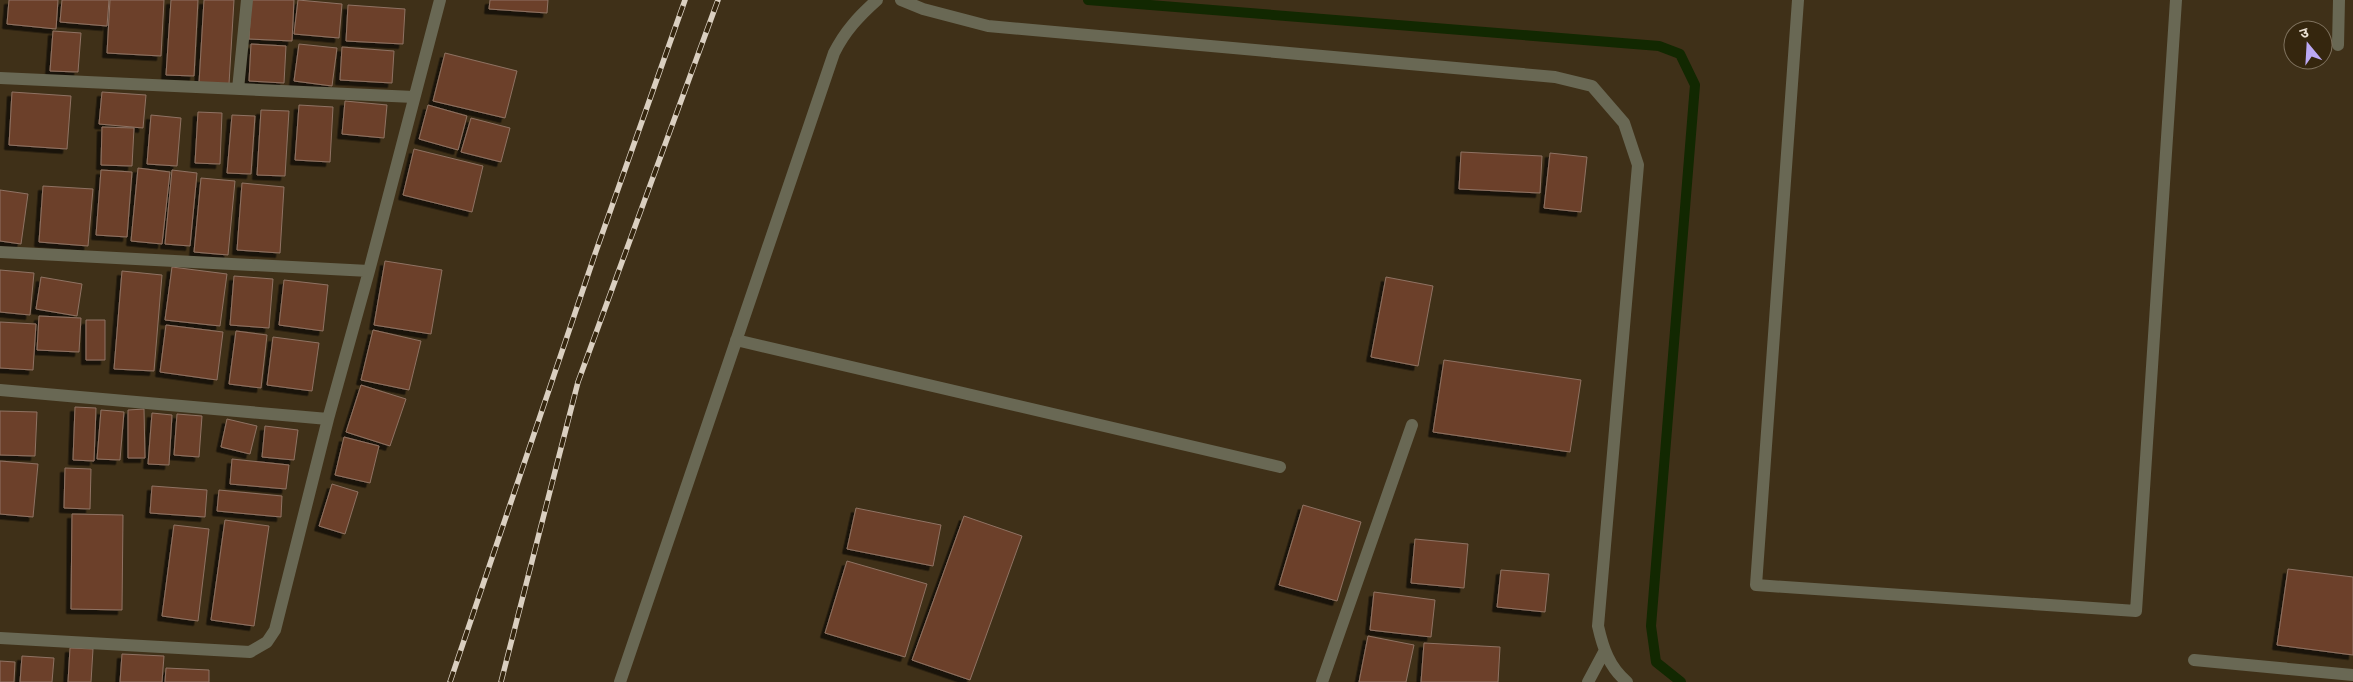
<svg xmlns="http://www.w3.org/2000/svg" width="2353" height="682" viewBox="0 0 2353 682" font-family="Overpass,'Noto Sans Devanagari',sans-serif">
<defs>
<filter id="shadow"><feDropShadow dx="-4.5" dy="4.5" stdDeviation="0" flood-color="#0009"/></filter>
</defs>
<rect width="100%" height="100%" fill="#3f3018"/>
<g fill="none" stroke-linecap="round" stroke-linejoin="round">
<path stroke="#122801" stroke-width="10" d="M1088,0L1659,46L1680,54L1695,85L1651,626L1656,662L1681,682"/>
</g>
<path fill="#6c412a" stroke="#8f7263" filter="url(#shadow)" d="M9,0H58L56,29L7,24Z
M62,0H109L107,26L60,22Z
M110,0H164L161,56L107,53Z
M171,0H198L194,76L166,75Z
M204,0H234L229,84L199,83Z
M251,0H294L292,41L249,39Z
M298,0L342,4L339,38L294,34Z
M490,0H548L547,13L489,9Z
M348,5L405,9L403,44L346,41Z
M53,31L81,33L78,72L50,71Z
M251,44L286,46L284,83L249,81Z
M299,44L337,48L332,86L294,81Z
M342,47L394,51L392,83L340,80Z
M445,53L517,71L505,118L433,101Z
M12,92L71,96L67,149L9,145Z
M102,92L146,95L143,128L99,124Z
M345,101L387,105L384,138L342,134Z
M299,105L333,107L330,162L295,160Z
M428,105L467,116L458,150L419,139Z
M261,110L289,111L285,176L257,175Z
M198,112L222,113L220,164L195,163Z
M151,115L181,118L177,166L147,164Z
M232,115L255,116L251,174L227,173Z
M471,118L510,128L501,162L461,152Z
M102,127L134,128L132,166L101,165Z
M414,149L483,166L472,212L403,195Z
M1461,152L1542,156L1540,193L1459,189Z
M1550,153L1587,157L1581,212L1544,208Z
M138,168L170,172L162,244L131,241Z
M101,170L132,172L127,237L96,235Z
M172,170L197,173L190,246L165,244Z
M201,178L235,181L228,255L194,252Z
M242,183L284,187L280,253L237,250Z
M43,186L93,189L88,246L39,242Z
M0,190L28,194L21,244L0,241Z
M385,261L442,270L431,334L374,325Z
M172,267L227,274L220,326L165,320Z
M0,270L34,273L30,315L0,312Z
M122,271L162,275L154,371L114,369Z
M234,276L273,279L269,328L230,325Z
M41,277L82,284L77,316L36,309Z
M1386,277L1433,286L1418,366L1371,357Z
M284,280L328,285L323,331L279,325Z
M39,316L81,318L79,352L37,350Z
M86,320H105V360H86Z
M0,322L36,324L33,370L0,368Z
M166,325L223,332L217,380L160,372Z
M373,330L421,341L409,390L361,380Z
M236,331L267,335L261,388L229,384Z
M273,337L319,343L312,391L267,385Z
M1444,360L1581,380L1570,452L1433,432Z
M361,385L406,399L390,446L346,432Z
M75,407L96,408L94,461L73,460Z
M144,409L145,458H128V410Z
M101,410L124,412L120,460L97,459Z
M0,411L37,412L35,456L0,455Z
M152,413L172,415L169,465L148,464Z
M177,414L202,416L199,457L174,455Z
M227,419L257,426L250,454L221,447Z
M265,426L298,430L294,460L262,457Z
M344,437L379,446L370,483L335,475Z
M232,459L289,465L286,489L230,484Z
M0,461L38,464L33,517L0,514Z
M65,468L91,469L90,509L64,508Z
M332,484L358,492L345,534L319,526Z
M152,486L207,490L205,517L150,513Z
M219,490L282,496L281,517L217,511Z
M1303,505L1361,522L1337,601L1279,585Z
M856,508L941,525L933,566L847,549Z
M72,514L123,515L122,610L71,609Z
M964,516L1022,536L970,680L912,660Z
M225,520L269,526L254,626L211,620Z
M174,525L209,529L198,621L162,616Z
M1415,539L1468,544L1464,588L1411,583Z
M847,561L927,584L905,657L825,633Z
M2288,569L2353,577V655L2277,645Z
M1501,570L1549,574L1545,612L1497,607Z
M1374,592L1435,600L1431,637L1370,630Z
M1368,636L1414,645L1406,682H1359Z
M1424,643L1500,647L1498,682H1421Z
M70,648L93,649L91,682H68Z
M122,654L164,656L162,682H120Z
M22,656L54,658L52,682H20Z
M0,661L15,662L14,682H0Z
M166,668L209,670V682H165Z"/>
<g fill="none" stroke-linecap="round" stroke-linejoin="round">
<path stroke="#696854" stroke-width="12" d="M901,0L923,9L988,26L1555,77L1592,86L1624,123L1638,165L1598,626C1603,648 1609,667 1627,682
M1798,0L1756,585L2136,611L2176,0
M2338,45L2339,0
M0,78L414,97
M238,89L247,0
M0,252L369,271
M736,340L1280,467
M0,390L328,419
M0,638L250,652L267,642L275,630L328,419L369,271L440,0
M2194,660L2353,675
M620,682L834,53C845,31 859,16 877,0
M1322,682L1412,425
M1588,682L1604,652"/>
<g stroke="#dacfc0" stroke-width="5.5">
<path id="rail" d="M450,682L595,254L685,0
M501,682L578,382L718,0"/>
</g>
<use href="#rail" stroke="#35260e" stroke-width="4" stroke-dasharray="11" stroke-linecap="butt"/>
</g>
<g transform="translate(2308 45) rotate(342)"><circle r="24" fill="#35260e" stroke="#7f725e"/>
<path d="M0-4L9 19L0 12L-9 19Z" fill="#bca9f5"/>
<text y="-8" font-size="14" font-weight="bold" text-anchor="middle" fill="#ede3d5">उ</text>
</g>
</svg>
